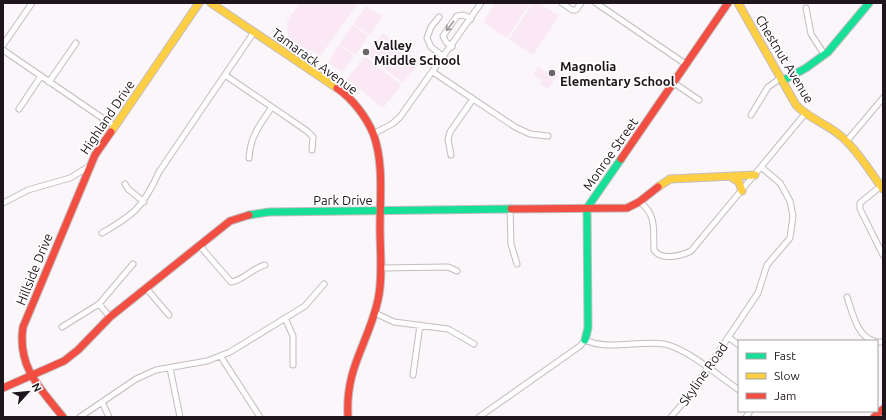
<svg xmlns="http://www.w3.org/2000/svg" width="886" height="420" viewBox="0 0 886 420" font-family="Ubuntu,sans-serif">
<rect width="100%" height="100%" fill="#fbf6f9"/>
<path fill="#fae8f4" d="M300,3H358L318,59L316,58V53C304,46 283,45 288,23L286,22Z
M495,3H530L507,38L483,22Z
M533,3H539L559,16L533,55L509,39Z
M366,6L382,16L370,35L354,24Z
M353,25L368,36L356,55L339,44Z
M383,33L420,62L403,83L366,54Z
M339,45L354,56L342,72L328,62Z
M365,56L401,85L383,108L347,79Z
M538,67L547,73L549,70L558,75L548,89L540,84L542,80L533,74Z"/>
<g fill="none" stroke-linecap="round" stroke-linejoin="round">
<g stroke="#c3bcc1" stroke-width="7">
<path id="street" d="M562,3L572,10H576L581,3
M596,3L687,65
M806,8L811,34L824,54
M439,17L431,27L427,38L431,47L444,57
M3,45L32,3
M452,47L446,42L443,36L457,16L464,15L471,19
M3,50L114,126
M433,72L515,127L530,134L548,136
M225,75L307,131L313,137L312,150
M49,82L76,43
M674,83L699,100
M19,109L41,76
M751,115L768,87L781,78
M373,134L392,124L400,117L481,3
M846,142L883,98
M451,155L448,139L450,132L473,99
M249,158C250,137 260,124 272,107
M125,184L128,189L144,202
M881,186L860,203V209L883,255
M640,202C657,215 653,230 654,250C661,261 681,256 691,251L804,115
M3,203L28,190L70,178L88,167
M510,208L511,244L517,264
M102,233C135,214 143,207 159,172L254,32
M200,246L231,282C243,281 252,268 265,265
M381,268L448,267L457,271
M146,288L169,315
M847,297C852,311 857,337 874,341
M99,304L110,317
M375,313L394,322L448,329L474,344
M285,318L293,336V365
M62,327L99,304L133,264
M728,337L739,345
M877,342H883
M221,357L260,417
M170,368L180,417
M413,375L420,325
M102,402L109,417
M80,417L136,379L156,370L207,361L230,352L305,306L324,284
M479,417L580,346L585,340C608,351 639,340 664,344C686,348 719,376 739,390
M671,417L688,397L758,293L767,265L790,238L793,216L790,201L780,183L761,167
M746,417L750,411"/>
</g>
<g stroke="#c3bcc1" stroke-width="9">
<path id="fast" d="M782,81L806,68L828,52L869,3
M249,215L269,212L511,209
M585,340L588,328L587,208L621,159"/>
</g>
<g stroke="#c3bcc1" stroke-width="9">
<path id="slow" d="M211,3L337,88
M738,3L796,105C809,119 828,124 842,137C859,152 870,172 883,189
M111,132L199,3
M731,177L739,182L742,191
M658,187L670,179L755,175"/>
</g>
<g stroke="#c3bcc1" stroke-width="9">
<path id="jam" d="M337,88C353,99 366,117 373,133C384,162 380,197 380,227C380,251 383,277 378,300C368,345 345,367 348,417
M621,159L728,3
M511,209L627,208L639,202L658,187
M3,388L64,361L78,350L110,317L230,221L249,215
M63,417C40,388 17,367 23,327L95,155L111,132
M874,417L883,409"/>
</g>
<use href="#street" stroke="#fefefe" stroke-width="5"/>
<use href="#fast" stroke="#16e098" stroke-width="7"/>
<use href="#slow" stroke="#ffcf43" stroke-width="7"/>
<use href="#jam" stroke="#f24e42" stroke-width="7"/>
</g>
<defs><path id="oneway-shaft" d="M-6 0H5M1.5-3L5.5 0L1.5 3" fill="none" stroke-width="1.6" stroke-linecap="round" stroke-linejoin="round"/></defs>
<use stroke="#999698" href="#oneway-shaft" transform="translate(450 26) rotate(129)"/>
<g fill="#6b6469" stroke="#fff" stroke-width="1.5">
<circle cx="366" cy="52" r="4"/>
<circle cx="552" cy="73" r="4"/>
</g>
<g text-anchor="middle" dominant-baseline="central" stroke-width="3.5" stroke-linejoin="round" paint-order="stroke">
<g font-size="13" font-weight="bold" fill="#1e161c" stroke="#fff" text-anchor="start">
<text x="374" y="45">Valley<tspan x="374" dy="15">Middle School</tspan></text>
<text x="560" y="66">Magnolia<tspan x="560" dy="15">Elementary School</tspan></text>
</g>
<g font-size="13" fill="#1e161c" stroke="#fff">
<text transform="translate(785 59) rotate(59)">Chestnut Avenue</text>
<text transform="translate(315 61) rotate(36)">Tamarack Avenue</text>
<text transform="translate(107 117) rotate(-56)">Highland Drive</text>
<text transform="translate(610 154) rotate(-55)">Monroe Street</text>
<text x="343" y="200">Park Drive</text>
<text transform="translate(34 269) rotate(-68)">Hillside Drive</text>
<text transform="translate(703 374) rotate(-55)">Skyline Road</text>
</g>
</g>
<rect width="886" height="420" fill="none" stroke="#1e161c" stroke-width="8"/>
<rect x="738" y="340" width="140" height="72" fill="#ffffff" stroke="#a5a2a4"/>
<rect x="746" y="353" width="20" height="6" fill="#16e098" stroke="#a5a2a4"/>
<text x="774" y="360" font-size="12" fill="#1e161c">Fast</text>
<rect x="746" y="373" width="20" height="6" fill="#ffcf43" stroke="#a5a2a4"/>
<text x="774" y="380" font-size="12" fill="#1e161c">Slow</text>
<rect x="746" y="393" width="20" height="6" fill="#f24e42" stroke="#a5a2a4"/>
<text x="774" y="400" font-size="12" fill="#1e161c">Jam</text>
<g transform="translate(28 392) rotate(63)" stroke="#ffffff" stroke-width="3" paint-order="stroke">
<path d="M0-3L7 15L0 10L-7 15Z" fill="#1e161c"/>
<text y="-6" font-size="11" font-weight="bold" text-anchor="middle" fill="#1e161c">N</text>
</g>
</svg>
